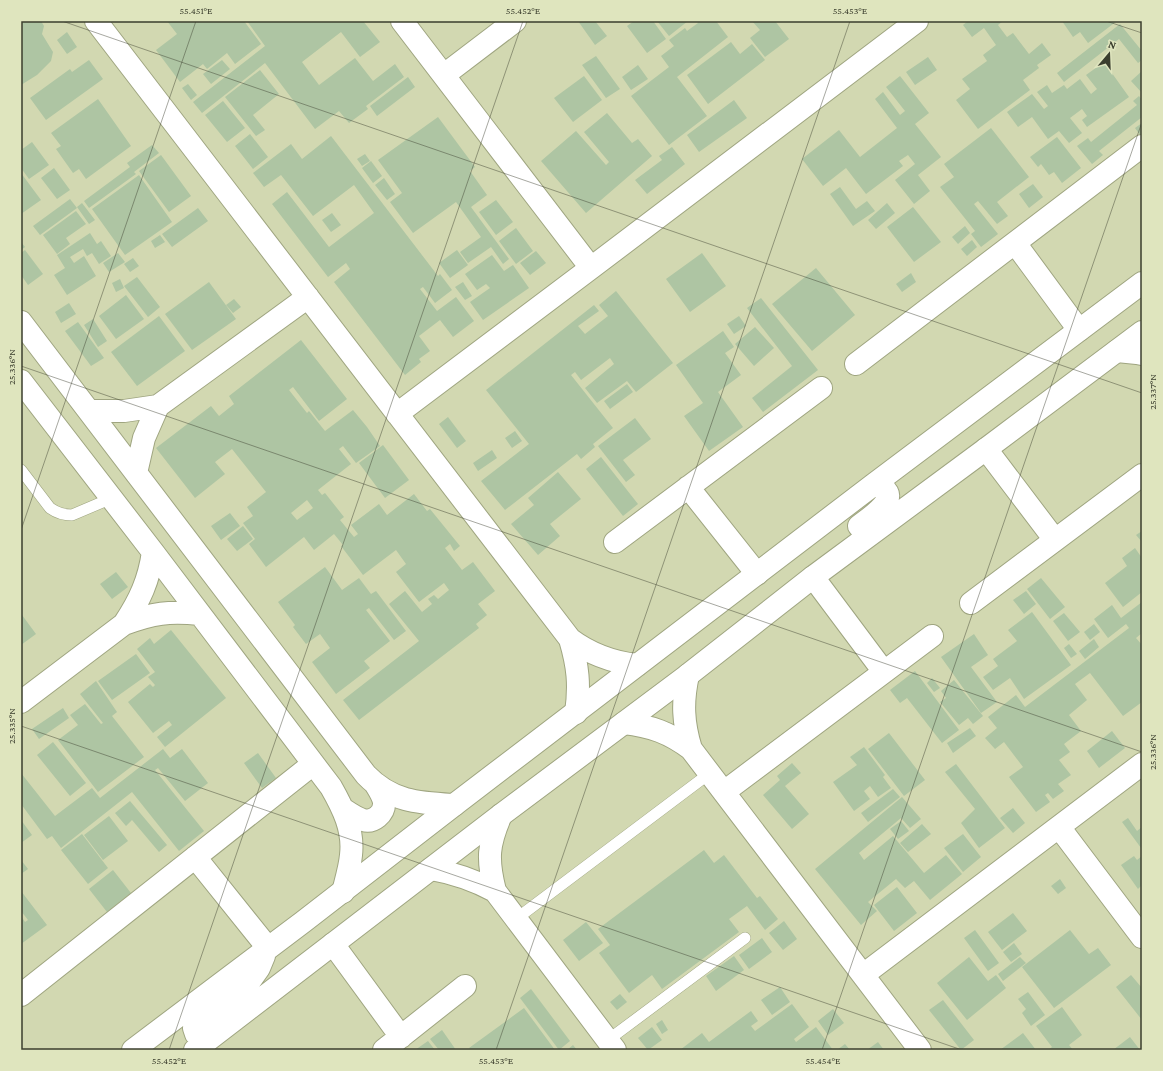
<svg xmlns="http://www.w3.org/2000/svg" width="1163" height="1071" viewBox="0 0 1163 1071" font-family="'Crimson Pro',serif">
<rect width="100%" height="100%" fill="#d2d8b1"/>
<path fill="#aec5a3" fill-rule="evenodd" d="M21,21H41L44,26L42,34L53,52L51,61L37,75L21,85Z
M167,21H244L261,44L235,64L227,53L207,69L203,64L180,82L156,50L177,34Z
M247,21H363L380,42L360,57L341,32L302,62L319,85L355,58L373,81L395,64L404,77L366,106L368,109L349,123L339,111L315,129L265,63L202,113L193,102L265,46Z
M578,21H595L607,36L595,45Z
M634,21H653L666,39L647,53L627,26Z
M657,21H688L669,36Z
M697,21H716L728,37L677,77L707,116L669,145L631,96L669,67L661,56L674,46L669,40L685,28L687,31L698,23Z
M752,21H775L789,39L765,57L750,38L760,30Z
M968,21H1003L998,25L1007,37L1013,33L1029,54L1042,43L1051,55L1037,65L1039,68L1023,80L1030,90L978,129L956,100L970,89L962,79L987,61L983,55L996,45L984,28L972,37L963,25Z
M1062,21H1117L1088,43L1080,32L1073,37Z
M1120,24L1142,51V60L1138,63L1119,39L1064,82L1057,73Z
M67,32L77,47L67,54L57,40Z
M731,42L740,54L752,44L765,60L708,104L687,75Z
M596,56L620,89L606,98L582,65Z
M928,57L937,70L915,85L906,72Z
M89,60L103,79L46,120L30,98L70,69L72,72Z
M222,60L230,69L211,84L203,74Z
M1104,62L1129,97L1087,127L1082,120L1087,116L1082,109L1070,118L1082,133L1069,143L1059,131L1048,139L1032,117L1018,127L1007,112L1032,94L1044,109L1048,106L1037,92L1047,85L1052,93L1064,85L1067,89L1080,79L1091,94L1097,89L1086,75Z
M638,65L648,79L631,90L622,77Z
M260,70L279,94L253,115L265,130L256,136L225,97Z
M1142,71V93L1131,81Z
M584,76L602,100L573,122L554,98Z
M900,76L929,113L915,124L941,157L918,175L930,191L914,204L895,180L915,164L908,155L899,161L903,166L866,194L846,168L823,186L802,159L839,130L860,157L897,128L875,99L883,92L900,115L905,111L886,87Z
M408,77L415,87L377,116L370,106Z
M188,84L197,95L191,100L182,88Z
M1139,96L1142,100V117L1099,151L1103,155L1092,164L1077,146L1088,138L1091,142L1137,105L1133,101Z
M98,99L131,146L86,179L79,169L73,173L56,149L61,146L51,133Z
M734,100L747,118L699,152L687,135Z
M223,101L245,128L227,142L205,115Z
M607,113L632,143L638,139L652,156L586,213L541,161L576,131L606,165L609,162L584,132Z
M438,117L475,167L470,171L487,195L471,207L509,259L503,264L491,247L468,263L460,252L481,237L456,202L413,233L390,202L402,193L378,160Z
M1142,123V134L1140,135L1135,128Z
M991,128L1029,177L997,202L1008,216L997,224L978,201L974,204L998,234L981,247L971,234L975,231L940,187L954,177L944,164Z
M250,134L268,157L253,169L235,146Z
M331,136L438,276L440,274L452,290L435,303L423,287L420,289L437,311L456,297L474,321L453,337L440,320L419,336L430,351L419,359L421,362L405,375L334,282L350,269L346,263L328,277L272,204L287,192L329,247L374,213L354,185L313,216L281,175L264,187L253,173L291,144L302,159Z
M1057,137L1081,168L1062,183L1054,172L1049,175L1041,164L1038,167L1030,157Z
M32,142L49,165L29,179L21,168V150Z
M152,145L159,153L134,172L136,174L89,208L84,201L130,167L127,163Z
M672,147L685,164L647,194L635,180L662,160L659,156Z
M365,154L370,161L362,166L357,159Z
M161,155L191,196L169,212L139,171Z
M371,161L382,176L373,183L362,168Z
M54,168L70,190L57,199L41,178Z
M21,173L41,200L21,214Z
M139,175L172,222L125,255L92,209Z
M384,178L395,194L387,200L375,185Z
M1033,184L1043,197L1029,208L1019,194Z
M840,187L856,209L867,201L875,211L853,226L830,194Z
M70,199L77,208L40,235L33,226Z
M496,200L513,222L496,235L479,212Z
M82,203L95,220L89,224L77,207Z
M887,203L895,213L876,229L868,220Z
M913,207L941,242L914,262L887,227Z
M198,208L208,221L172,247L162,234Z
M76,211L86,224L66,238L70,244L57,254L43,235Z
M332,213L341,225L331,232L322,220Z
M965,226L970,233L958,244L952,237Z
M516,228L533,251L516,264L499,241Z
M90,233L97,244L101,241L111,256L99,264L92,253L87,256L83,249L70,257L74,263L84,256L96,276L67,295L54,275L65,268L57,255Z
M160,235L165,242L155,248L151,241Z
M972,240L977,247L967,256L961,249Z
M21,242L25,247L21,250Z
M25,250L43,274L28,285L21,275V253Z
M457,250L468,265L450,278L439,263Z
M536,251L546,263L530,275L520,263Z
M118,253L125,262L109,272L103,263Z
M702,253L726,286L690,312L666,279Z
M492,255L504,271L513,265L529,288L483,320L470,302L490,288L486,284L477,290L465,274Z
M133,258L139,266L130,272L124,264Z
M816,268L855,315L812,351L772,304Z
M911,273L916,282L902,292L896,284Z
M137,277L160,307L148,317L124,286Z
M120,279L124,288L116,292L112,283Z
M209,282L236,319L192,350L165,314Z
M463,282L472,296L465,300L455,287Z
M616,291L673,363L636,392L627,381L597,403L585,388L614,364L610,358L581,380L575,372L571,375L613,428L593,444L595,447L581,459L577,454L505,510L481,481L529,444L486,390L594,305L599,311L578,326L585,334L608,316L599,305Z
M126,295L144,319L116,339L99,316Z
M761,298L818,370L763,412L752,398L792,366L747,308Z
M234,299L241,307L233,313L226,305Z
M69,303L76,314L61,323L55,312Z
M159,316L185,351L137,386L111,352Z
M739,316L746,326L734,334L727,324Z
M93,319L107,341L98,347L84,325Z
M78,322L104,358L91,366L65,331Z
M755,327L774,348L754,366L735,344Z
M723,331L734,347L725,353L741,375L718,392L743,427L709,451L684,416L703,403L676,365Z
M301,340L347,399L319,421L293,387L289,390L307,413L309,411L325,431L353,410L367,427L380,446L356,463L343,446L339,449L351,464L318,490L322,495L325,493L344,517L340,520L354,537L358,534L351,525L379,504L387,515L414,494L427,511L430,509L460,546L454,551L450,544L445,548L462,570L473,562L495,591L478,604L487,615L476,624L479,628L359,720L343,700L419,641L389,604L405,591L422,612L432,604L428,599L434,595L438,599L449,590L444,583L419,602L396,572L406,564L396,550L363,575L341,546L343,545L334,534L314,550L304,537L266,567L249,544L255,539L243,523L253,516L247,507L266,492L232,449L215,462L225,474L195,498L156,448L211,406L219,416L234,404L229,396ZM307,500L313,508L297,520L291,513Z
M627,384L633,392L610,409L604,401Z
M448,417L466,441L457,448L439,424Z
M635,418L651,439L623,460L635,475L626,482L598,446Z
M515,431L522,441L512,448L505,438Z
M383,445L409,480L385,498L359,463Z
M492,450L497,458L478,471L473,463Z
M601,457L638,504L623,516L586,469Z
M558,472L581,499L550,524L560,536L538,555L511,524L534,505L528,498Z
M230,513L240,526L221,540L211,526Z
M243,526L253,539L237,551L227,539Z
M1142,531V542L1136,535Z
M1135,548L1142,558V592L1123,607L1105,583L1127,566L1122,558Z
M325,567L342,590L359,578L371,594L376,591L406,631L394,640L369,608L366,610L390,641L364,661L370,668L336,694L312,662L330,648L320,634L306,644L293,627L295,625L278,602Z
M116,572L128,587L112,599L100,584Z
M1041,578L1065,607L1050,619L1027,589Z
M1026,591L1036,604L1024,614L1013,600Z
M1142,602V633L1136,638L1142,645V702L1123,716L1090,673L1075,684L1087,700L1069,715L1081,731L1064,744L1070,752L1059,760L1071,775L1058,784L1064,791L1053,799L1048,793L1045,795L1050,802L1036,812L1009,777L1023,767L1004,742L995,749L985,738L997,728L988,717L1016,695L1025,707L1129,628L1126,624L1108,638L1094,619L1112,605L1121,618Z
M1032,612L1071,665L1024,699L1010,678L993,690L983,677L998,666L993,659L1017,641L1008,630Z
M1064,613L1080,632L1068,641L1053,621Z
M22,615L36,634L21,645V616Z
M1094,624L1100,632L1090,640L1084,632Z
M171,630L226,698L165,747L157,737L172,725L169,721L153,733L128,702L150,684L153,687L155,685L148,677L155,672L137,649L150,638L154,644Z
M974,634L988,655L971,667L997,702L981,713L941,657Z
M1094,639L1099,647L1085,659L1079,651Z
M1069,644L1077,654L1071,658L1064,648Z
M136,654L150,673L112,700L98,681Z
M915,671L959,730L942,743L907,698L900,703L890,690Z
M932,678L940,688L934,692L927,683Z
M954,680L983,716L973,724L968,718L959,725L940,702L946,698L941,691Z
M96,681L117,712L112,716L144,757L98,792L58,740L78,725L70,715L85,704L101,724L103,723L80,694Z
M63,708L69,718L39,739L32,729Z
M970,728L976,736L953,753L947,743Z
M1112,731L1125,748L1099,768L1087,751Z
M889,733L925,780L904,796L868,749Z
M53,742L86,783L70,796L37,755Z
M864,747L885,775L883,777L891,788L878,797L870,786L864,791L870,799L854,811L833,782L857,765L850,757Z
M163,749L170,758L182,749L208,783L185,801L158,768L155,770L204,831L179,851L132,792L61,848L52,836L47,839L21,804V773L55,816L92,788L100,798Z
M258,753L276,778L262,788L244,763Z
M792,763L801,773L785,786L809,814L792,829L763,795L780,780L777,776Z
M956,764L1005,828L979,848L961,823L975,809L945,772Z
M893,789L900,797L868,822L861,813Z
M902,797L921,819L910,828L901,818L859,853L864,860L893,836L924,873L946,855L962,874L930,900L914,881L905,888L896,879L868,902L877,911L861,925L815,869Z
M130,801L167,845L159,852L132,820L126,826L115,813Z
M1013,808L1025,823L1013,833L1000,818Z
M109,816L128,841L103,860L84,835Z
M1128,818L1137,831L1142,827V847L1141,848L1122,822Z
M21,820L32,835L21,843Z
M901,821L909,831L898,839L890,829Z
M922,824L931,834L908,852L900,843Z
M82,834L108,868L88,884L61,850Z
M963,834L981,857L963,872L944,848Z
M704,850L714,863L724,855L757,898L760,896L778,919L765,930L747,906L729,919L739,932L662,989L652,975L629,993L599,953L610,945L598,929Z
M1134,856L1137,860L1142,856V885L1138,889L1121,865Z
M21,860L28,869L21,874Z
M113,870L131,893L107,912L89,889Z
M1060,879L1066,888L1058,894L1051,886Z
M897,887L917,913L894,931L874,905Z
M21,891L47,925L21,944V916L25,922L28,920L21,911Z
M1013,913L1027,931L1002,950L988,932Z
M784,921L797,939L783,950L769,933Z
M586,922L603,943L579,961L563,940Z
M975,930L999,963L988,971L964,938Z
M1070,930L1089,954L1098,948L1111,965L1054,1008L1022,967Z
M762,938L772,952L749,969L739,955Z
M1014,943L1022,954L1011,962L1003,952Z
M734,956L744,970L716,991L706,976Z
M969,957L988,981L996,975L1006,988L967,1020L937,983Z
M1020,957L1026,963L1003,981L998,974Z
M1131,975L1142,988V1020L1116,987Z
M780,987L790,1002L772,1015L761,1000Z
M531,989L570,1041L559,1050L520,998Z
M1028,992L1045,1015L1031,1026L1022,1013L1026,1009L1018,999Z
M620,994L627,1002L617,1010L610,1002Z
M943,1000L974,1040L961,1050L929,1010Z
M792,1004L809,1027L794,1039L796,1042L816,1027L833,1050H680L702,1033L709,1042L751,1011L758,1021L751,1026L755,1031Z
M1062,1007L1082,1035L1069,1045L1073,1050H1048L1052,1047L1036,1026Z
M524,1008L555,1050H471L469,1048Z
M833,1009L844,1023L828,1035L818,1021Z
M662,1020L668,1030L662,1034L656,1024Z
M652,1027L662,1040L648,1050L638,1038Z
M442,1030L456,1050H439L430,1039Z
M1023,1033L1036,1050H1000Z
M1130,1037L1140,1050H1113Z
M428,1041L435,1050H415Z
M878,1042L884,1050H867Z
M845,1044L850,1050H837Z
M573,1045L577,1050H567Z"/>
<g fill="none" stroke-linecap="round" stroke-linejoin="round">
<g stroke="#9fa580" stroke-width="12">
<path id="service" d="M21,470L50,508C57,513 63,515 72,515L112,498
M516,919L710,773
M608,1040L745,938"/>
</g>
<g stroke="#9fa580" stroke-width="24">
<path id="minor" d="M96,21L570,639C590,654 611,662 637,665
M402,21L591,268
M444,75L515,21
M1015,243L1079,330
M21,322L366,775C392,802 419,803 454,805
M1117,351L1137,353L1142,354
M856,364L1142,146
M21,381L153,552L331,787C343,808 354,830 351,855C350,867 346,880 343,892
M89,411H124L158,406L308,297
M397,414L591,268L917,21
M986,449L1055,540
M136,473L144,438L158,406
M688,487L757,574
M615,542L821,388
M813,577L884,672
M971,603L1142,475
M124,624C140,600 149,580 153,552
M570,639C578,666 580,685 576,713
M688,675C682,702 683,723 691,749
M21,702L124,624C153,613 169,611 200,614
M624,723C651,726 670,733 691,749L920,1050
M724,792L932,636
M343,809C349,813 356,818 363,820C373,823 385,814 384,802C383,796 379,790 376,785
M501,815C488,845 487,859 495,891L615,1050
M1059,827L1142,937
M195,857L268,948
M431,869C454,873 474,880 495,891
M333,944L401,1037
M863,975L1142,764
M21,995L313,764
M384,1050L465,986"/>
</g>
<g stroke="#9fa580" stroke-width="24">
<path id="secondary" d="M859,526C871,517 909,492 873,485
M208,1040L196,1034L194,1028L195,1025L249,982L259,968L264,956
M133,1050L303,922L454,805L873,485L1142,283
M195,1050L501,815L688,675L813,577L986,449L1142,332"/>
</g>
<use href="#service" stroke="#fff" stroke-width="11"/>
<use href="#minor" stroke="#fff" stroke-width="22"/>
<use href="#secondary" stroke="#fff" stroke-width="22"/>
</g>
<path fill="none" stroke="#3b3e2e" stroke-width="1" stroke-opacity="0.45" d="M62,21L1142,393M1106,21L1142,33M21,366L1142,752M21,530L196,21M21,726L962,1050M169,1050L523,21M496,1050L850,21M822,1050L1142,122"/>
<rect width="1163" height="1071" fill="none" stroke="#dfe5be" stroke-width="44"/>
<g transform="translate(1109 54) rotate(19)" stroke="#dfe5be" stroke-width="3" paint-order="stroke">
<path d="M0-3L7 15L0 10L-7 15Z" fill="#3b3e2e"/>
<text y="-6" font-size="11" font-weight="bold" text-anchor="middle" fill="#3b3e2e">N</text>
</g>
<rect x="22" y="22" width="1119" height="1027" fill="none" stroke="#3b3e2e" stroke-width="1.5"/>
<g font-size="10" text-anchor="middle" fill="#3b3e2e">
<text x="196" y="14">55.451°E</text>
<text x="523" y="14">55.452°E</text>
<text x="850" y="14">55.453°E</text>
<text transform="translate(11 367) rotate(-90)" y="4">25.336°N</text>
<text transform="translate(1152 392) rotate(-90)" y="4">25.337°N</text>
<text transform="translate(11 726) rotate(-90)" y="4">25.335°N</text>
<text transform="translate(1152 752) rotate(-90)" y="4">25.336°N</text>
<text x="169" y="1064">55.452°E</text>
<text x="496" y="1064">55.453°E</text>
<text x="823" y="1064">55.454°E</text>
</g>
</svg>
